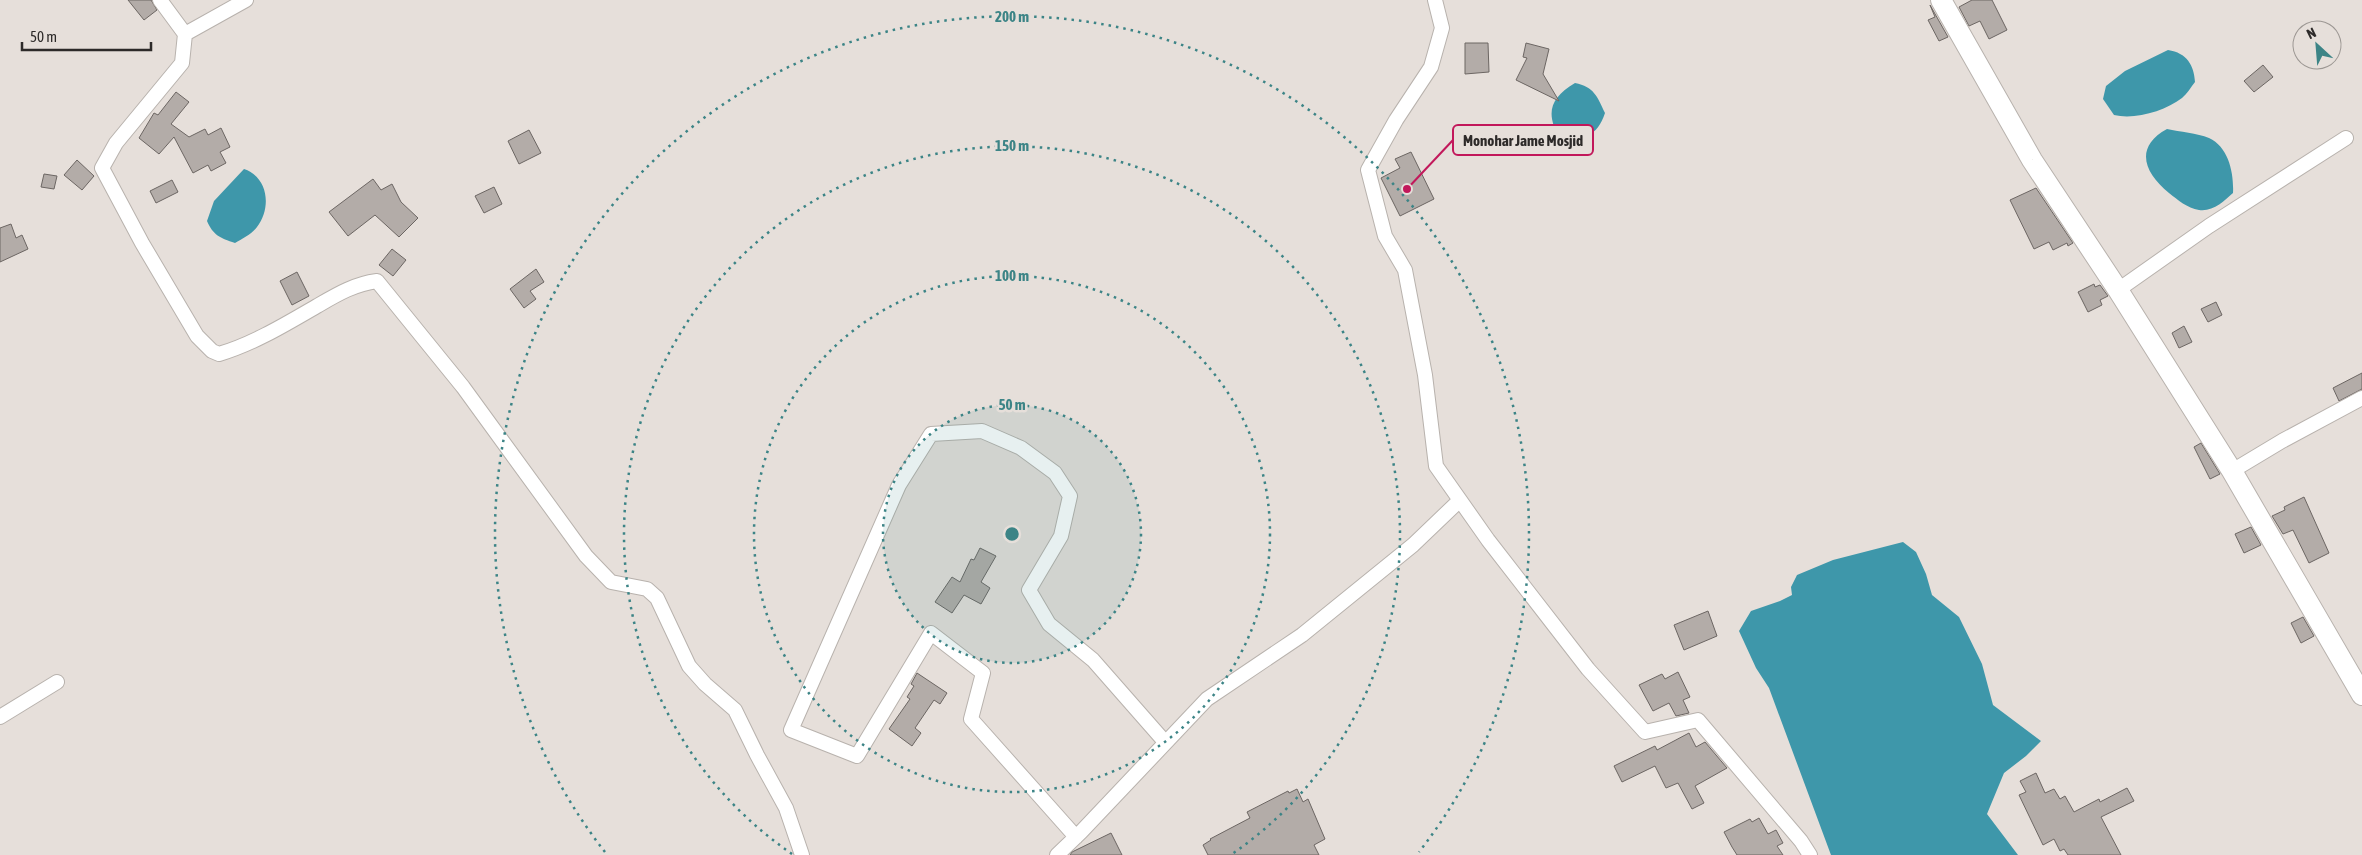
<svg xmlns="http://www.w3.org/2000/svg" width="2362" height="855" viewBox="0 0 2362 855" font-family="'Asap Condensed',sans-serif">
<rect width="100%" height="100%" fill="#e6dfda"/>
<path fill="#3e97aa" d="M2168,50C2187,53 2194,65 2195,82C2191,87 2187,94 2182,98C2165,111 2135,120 2114,115L2103,99L2106,86L2125,71Z
M1575,83C1594,87 1597,96 1605,113C1597,137 1584,139 1560,139C1545,113 1550,98 1575,83Z
M2167,129C2180,132 2197,133 2209,138C2229,147 2234,174 2233,193C2224,201 2213,212 2199,210C2187,208 2178,200 2169,193C2144,173 2134,147 2167,129Z
M244,169C268,177 272,207 257,227C252,234 242,239 235,243C220,238 213,235 207,221L214,201Z
M1903,542L1916,552L1926,574L1932,595L1959,617L1982,664L1993,705L2041,741L2026,756L2004,773L1987,814L2018,855H1831L1769,688L1756,668L1739,631L1751,611L1780,601L1792,595L1791,587L1797,575L1833,560Z"/>
<path fill="#b3aca8" stroke="#6c6663" d="M128,0H151L157,10L144,20Z
M1972,0H1992L2007,30L1989,39L1980,21L1969,26L1959,7Z
M1930,5L1948,37L1939,41L1928,20L1935,17Z
M1465,43H1488L1489,72L1465,74Z
M1526,43L1549,49L1543,74L1559,101L1516,80L1527,58L1523,57Z
M2263,65L2273,77L2254,92L2244,81Z
M176,92L189,102L171,124L189,137L205,129L208,135L221,128L230,147L220,152L226,163L211,171L208,165L193,173L174,137L159,154L139,138L154,113L158,115Z
M529,130L541,153L519,164L508,141Z
M1411,152L1434,199L1400,216L1381,178L1400,168L1395,159Z
M77,160L94,176L82,190L64,175Z
M44,174L57,176L54,189L41,187Z
M373,179L381,190L392,184L401,202L418,218L399,237L375,215L348,236L329,212Z
M172,180L178,192L156,203L150,191Z
M494,187L502,204L484,213L475,196Z
M2036,188L2073,243L2068,246L2067,243L2053,250L2049,242L2034,249L2010,200Z
M11,224L16,238L22,235L28,249L0,262V228Z
M392,249L406,260L393,276L379,265Z
M536,269L544,282L530,291L536,299L524,308L510,289Z
M297,272L309,296L292,305L280,281Z
M2094,284L2095,287L2100,285L2108,296L2100,300L2102,305L2088,312L2078,292Z
M2216,302L2222,315L2208,322L2201,309Z
M2184,326L2192,342L2179,348L2172,333Z
M2362,373V389L2339,401L2333,388Z
M2201,443L2220,474L2210,479L2194,447Z
M2304,497L2329,553L2309,563L2293,530L2283,534L2272,516L2285,510L2284,507Z
M2251,527L2261,545L2244,553L2235,534Z
M980,548L996,556L981,582L990,588L981,604L964,595L952,613L935,602L952,577L960,582L971,559L974,560Z
M1708,611L1717,636L1684,650L1674,625Z
M2303,617L2314,636L2301,643L2291,623Z
M1678,672L1690,697L1683,700L1689,713L1676,716L1669,703L1653,711L1639,685L1662,674L1665,679Z
M917,673L947,693L940,704L934,700L915,728L921,733L912,746L889,729L910,699L907,697L914,686L911,684Z
M1689,733L1696,747L1705,742L1727,768L1695,786L1704,803L1692,809L1678,783L1666,788L1655,766L1622,782L1614,766L1655,746L1657,750Z
M2036,773L2045,793L2054,789L2060,799L2065,796L2074,812L2099,799L2100,802L2127,788L2134,801L2101,817L2121,855H2068L2064,849L2060,851L2054,839L2043,845L2019,795L2026,792L2020,781Z
M1297,789L1303,802L1308,799L1325,839L1314,845L1319,855H1208L1203,845L1211,840L1210,839L1250,818L1247,812L1288,791L1289,793Z
M1759,818L1768,834L1776,830L1783,843L1777,846L1783,855H1737L1732,847L1724,832L1750,819L1752,822Z
M1111,833L1122,855H1070L1072,852Z"/>
<g fill="none" stroke-linecap="round" stroke-linejoin="round">
<g stroke="#b8b2ad" stroke-width="16">
<path id="street" d="M160,0L185,34L182,63L116,143L102,168L142,243L197,336L212,351L219,354C253,344 286,324 317,306C336,295 354,284 377,281L463,387L586,556L611,582L647,589L657,598L689,666L705,684L735,710L757,755L786,808L802,855
M1435,0L1442,28L1431,67L1396,120L1368,170L1385,236L1405,270L1425,375L1436,466L1488,540L1588,669L1645,732L1698,720L1801,841L1810,855
M185,34L246,0
M2118,290L2209,226L2346,138
M2232,471L2282,441L2362,398
M0,717L57,682
M1076,837L971,719L983,673L931,633L857,756L791,730L899,485L931,434L982,431L1021,448L1055,473L1070,496L1061,536L1029,590L1049,624L1093,660L1165,742
M1057,855L1081,832L1207,699L1302,635L1413,545L1460,500"/>
</g>
<g stroke="#b8b2ad" stroke-width="22">
<path id="secondary" d="M1941,0L2032,160L2118,290L2232,471L2362,695"/>
</g>
<use href="#street" stroke="#fff" stroke-width="14"/>
<use href="#secondary" stroke="#fff" stroke-width="20"/>
</g>
<circle cx="1012" cy="534" r="129" fill="#3c8486" fill-opacity=".12"/>
<g fill="none" stroke="#3c8486" stroke-width="2.5" stroke-dasharray="2.5 5">
<circle cx="1012" cy="534" r="129"/>
<circle cx="1012" cy="534" r="258"/>
<path d="M792 854A388 388 0 1 1 1232 854"/>
<path d="M605 852A517 517 0 1 1 1419 852"/>
</g>
<circle cx="1012" cy="534" r="8" fill="#3c8486" stroke="#e6dfda" stroke-width="2.5"/>
<g font-size="15" text-anchor="middle" font-weight="bold" fill="#3c8486" stroke="#e6dfda" stroke-width="5" stroke-linejoin="round" paint-order="stroke">
<text x="1012" y="22">200 m</text>
<text x="1012" y="151">150 m</text>
<text x="1012" y="281">100 m</text>
<text x="1012" y="410">50 m</text>
</g>
<path fill="none" stroke="#c2185b" stroke-width="2" d="M1407 189L1453 140"/>
<circle fill="#c2185b" stroke="#e6dfda" stroke-width="2" cx="1407" cy="189" r="5"/>
<rect fill="#e6dfda" stroke="#c2185b" stroke-width="2" x="1453" y="125" width="140" height="30" rx="5"/>
<g font-size="15" text-anchor="middle" font-weight="bold" fill="#2d2a29">
<text x="1523" y="146">Monohar Jame Mosjid</text>
</g>
<g transform="translate(2317 45) rotate(334)"><circle r="24" fill="#e6dfda" stroke="#9c9793"/>
<path d="M0-4L9 19L0 12L-9 19Z" fill="#3c8486"/>
<text y="-8" font-size="14" font-weight="bold" text-anchor="middle" fill="#2d2a29">N</text>
</g>
<path d="M22 42v8h129v-8" fill="none" stroke="#2d2a29" stroke-width="2.5"/>
<text x="30" y="42" font-size="15" fill="#2d2a29" stroke="#e6dfda" stroke-width="4" paint-order="stroke">50 m</text>
</svg>
